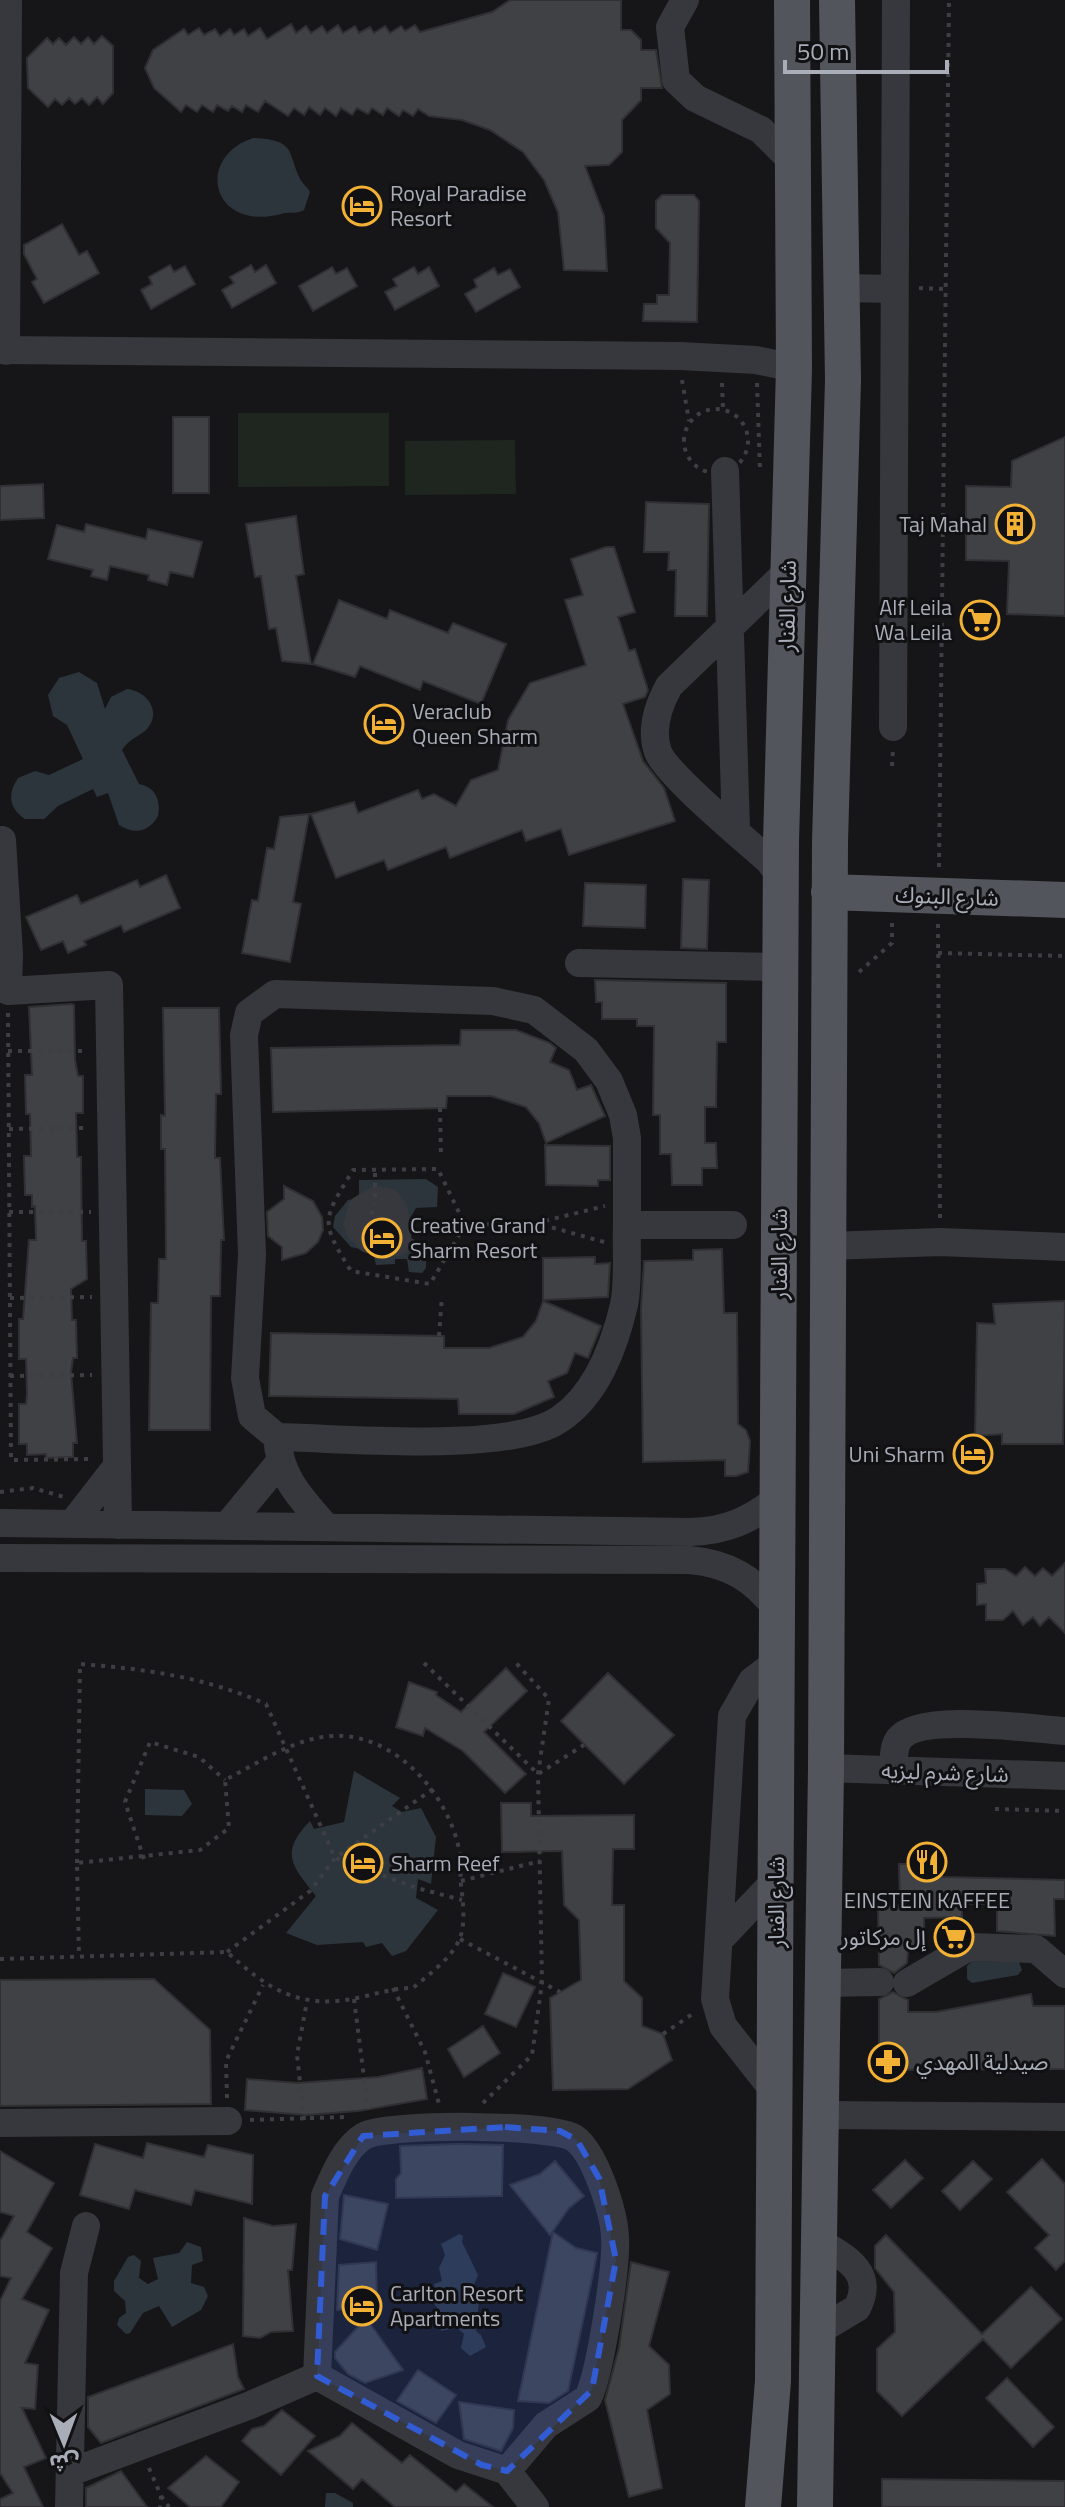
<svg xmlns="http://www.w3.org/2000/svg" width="1065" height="2507" viewBox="0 0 1065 2507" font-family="'Titillium Web','Noto Sans Arabic',sans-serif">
<rect width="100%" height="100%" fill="#161618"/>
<path fill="#1e261f" d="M238,413H389V486L238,487Z
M515,440L516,494L405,495V441Z"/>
<path fill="#2c353c" d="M253,138C299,140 286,154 302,182C305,186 308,188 310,192L304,210C295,215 290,211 281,214C212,232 194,158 253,138Z
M79,672L97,683L105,709L111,697L127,689C147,691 163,712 146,730C137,738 130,738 122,750L139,784C156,787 161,801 158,816C149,832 135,835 119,825L108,793L97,797L93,789L58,806L44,819H25C9,808 7,794 18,778L35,771L49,775L83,759L67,725L53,716L48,695L59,678Z
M426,1179L438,1187L437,1207L416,1208L408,1222L411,1238L426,1245V1268L422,1273L409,1272L407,1259H395V1264L376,1265L373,1252L351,1247L333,1227L335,1216L348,1200L359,1198V1180Z
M354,1771L400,1798L392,1806L402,1812L421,1808L436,1837L431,1884L418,1879L416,1898L438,1910L406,1951L392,1956L382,1943L366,1947L363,1942L317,1945L286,1933L316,1896C292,1866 279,1853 310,1821L314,1829L344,1822Z
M145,1789L184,1790L192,1804L182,1816L145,1815Z
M972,1961L1019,1962L1022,1970L1018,1975L972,1983L967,1979V1966Z
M459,2234L463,2236L462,2242L478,2275L472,2290L479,2301L476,2331L481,2335L486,2347L470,2356L461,2348L464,2334L457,2328L441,2331L440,2312L427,2294L435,2292L434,2284L442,2281L439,2268L445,2255L441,2244Z
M187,2242L201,2247L203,2261L192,2265L191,2283L204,2287L208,2296L201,2310L172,2327L159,2306L143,2313L130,2333L126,2334L117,2325L119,2318L126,2313L125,2301L114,2291V2281L128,2257L134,2255L141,2261L139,2278L148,2284L158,2279L153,2258L179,2253Z
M326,2493H335L353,2503V2507H325Z"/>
<path fill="#404145" stroke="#303034" stroke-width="2" d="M510,0H621V30H631L641,40V50H656L662,88H641V100L622,120V152L609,165L585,166L604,216L607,271L564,270L558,212L544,180L523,152L490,130L462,120L429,116L418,109L413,116L403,110L399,116L387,108L383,115L372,108L368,114L357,108L352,115L341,108L336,116L325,108L320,115L309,107L304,115L294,108L288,116L265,101L258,112L246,105L242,112L232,106L228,111L217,105L213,112L202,105L197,112L186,105L181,112L154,88L145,68L153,50L184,29L188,35L199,28L204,35L215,29L220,36L230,29L234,35L244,29L248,36L260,28L267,39L291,24L296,33L306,26L311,33L322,26L327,33L338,25L343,33L355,26L359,33L370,27L374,33L385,26L390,33L401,26L405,31L415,25L420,32L492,12Z
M102,36L113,46V93L103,104L97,97L89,105L82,98L75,104L69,98L62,105L55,99L48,107L28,88L27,58L47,38L53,44L59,38L66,45L74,37L81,44L88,37L94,44Z
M662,195H694L699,201L697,322L643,321L644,304H657V295H669L670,243L656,228V201Z
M62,224L79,255L87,251L99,273L44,303L32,282L37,279L24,254V245Z
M170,265L174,272L185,266L195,284L151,309L141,290L152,284L149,277Z
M251,265L255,272L266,265L276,283L232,308L222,290L234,283L230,277Z
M332,267L336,274L347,268L357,286L313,311L299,286Z
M414,267L418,274L429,267L439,286L395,310L385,292L397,286L393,279Z
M494,268L498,275L510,269L520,287L476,312L465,294L477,287L474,280Z
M173,417H209V493H173Z
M1065,437V616L1007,614L1009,561L966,560V486L1011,487L1012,461Z
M43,484L44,518L0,520V486Z
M646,502L709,504L707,616H675L676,570H668L669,552H644Z
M296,516L304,574L296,576L311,664L282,661L276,628L269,629L261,576L255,577L246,524Z
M86,524L146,539L148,529L202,542L193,577L170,572L167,585L148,580L149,575L110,566L107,580L91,576L93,570L48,559L57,525L84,532Z
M606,547H614L635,612L618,617L629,651L635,649L648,690L645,697L623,704L643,761L664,788L675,821L569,855L561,829L526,841L522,830L450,858L446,847L388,870L384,860L336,878L311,814L354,802L358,813L418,790L422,799L434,794L456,806L471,780L498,770L508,720L530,683L586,665L565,600L583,595L571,559Z
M339,600L387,619L390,610L448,633L453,623L506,644L481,704L423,681L420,690L360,666L355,677L313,664Z
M309,814L293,902L301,904L290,962L242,953L252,900L258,901L267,848L274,849L280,817Z
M166,875L180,908L124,932L121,925L84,941L86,945L68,953L63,941L41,950L26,917L77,895L81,904L137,880L140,887Z
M683,879L709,880L707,949L681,948Z
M585,883L646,885L645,928L583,926Z
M595,980L726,983V1042H717L716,1107H705V1143H716L717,1168H702V1185H672L671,1154H660V1115H653L654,1026H637V1019H602V1002H596Z
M71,1004L74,1005L75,1060L78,1076H83V1113H76L77,1157H81L82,1241H86L87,1279L71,1289L72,1320H76L77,1358H73L71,1372L77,1443H73V1457L46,1458V1454L27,1455V1444H19V1404H26L27,1394L26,1359H19V1319H23L29,1240H36L35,1206L32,1207V1195H25L24,1156H31L30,1114H26L25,1075H32L29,1007Z
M163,1008H219L221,1094H216L215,1158H220L224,1240H221L220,1296H211L210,1430H149L151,1303H158L159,1259H166L165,1149H161V1115L165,1116Z
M461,1030H516L550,1043L556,1048L550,1062L569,1070L577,1090L591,1085L605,1116L546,1143L539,1123L526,1107L491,1096H447L446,1108L273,1112L271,1048L460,1045Z
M545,1145L610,1146V1180H598V1186L546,1185Z
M284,1186L313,1201L322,1217L323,1230L318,1242L306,1253L282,1260V1247L268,1236L267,1212L284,1199Z
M722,1249L724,1313H737L738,1424L746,1430L750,1441L748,1472L736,1476H725V1460L643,1462L641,1309L644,1261L693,1260V1250Z
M595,1257V1264L610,1263L608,1297L543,1300V1258Z
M543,1301L601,1326L588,1358L575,1353L567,1373L548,1381L554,1397L514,1414H459L458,1399L269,1396L271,1333L444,1336V1348H489L523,1337L536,1321Z
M1065,1301L1063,1444H1002V1434L975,1436L977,1323L995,1324L993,1304Z
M1065,1563V1633L1049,1617L1040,1626L1033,1617L1023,1625L1013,1611L1003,1620H986V1604L977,1605V1584L986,1583L985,1569H1005L1016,1576L1025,1567L1035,1576L1043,1568L1052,1576Z
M506,1668L527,1691L484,1732L526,1774L505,1793L463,1751L425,1728L423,1736L396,1727L409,1682L437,1692L436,1695L461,1712Z
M608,1673L674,1735L624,1784L561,1721Z
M501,1803H531V1816L634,1815V1849H613L612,1905H624V1981L642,1998V2026L663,2034L672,2060L628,2089L553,2090L550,1998L581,1980L579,1920L564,1905L562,1851L502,1852Z
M899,1864H942V1877L1065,1880V1899H1054L1055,1936L997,1931V1904H962V1917L924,1918V1950H908L907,1963L894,1973L879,1965L878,1905H900Z
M503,1973L535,1987L516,2027L485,2014Z
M154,1979L210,2030L211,2104L0,2106V1980Z
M893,1992L908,2000V2012H936L1031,1994L1033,2006H1065V2069L879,2070V1999Z
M483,2026L500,2053L464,2077L448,2049Z
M422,2068L427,2099L358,2111L306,2115L245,2110L247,2079L297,2083L378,2077Z
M147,2143L204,2157L208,2145L253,2155L252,2204L195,2190L191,2205L135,2190L129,2209L80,2195L95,2144L143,2158Z
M458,2144L503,2145L502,2196L396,2198V2179L401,2173L400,2146Z
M0,2151L54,2183L27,2232L52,2248L22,2299L49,2310L25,2363L38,2365L35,2409L22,2408L46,2458L24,2467L43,2507H0V2499L13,2493L0,2473V2301L11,2278L0,2276V2241L14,2216L0,2212Z
M1042,2159L1065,2184V2261L1056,2270L1035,2248L1049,2235L1007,2192Z
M905,2160L923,2178L891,2208L873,2190Z
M555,2161L584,2196L569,2208L550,2235L510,2185L540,2174Z
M973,2161L992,2179L960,2210L942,2191Z
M344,2195L388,2204L377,2250L340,2239Z
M244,2218L273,2226L296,2224L292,2270H288L293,2331L271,2332L260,2338L243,2336Z
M553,2232L576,2248L597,2253L594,2269L568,2391L549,2403L518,2401Z
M886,2235L982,2334L1031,2287L1062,2319L1011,2368L983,2339L902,2416L877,2391V2349L895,2332L894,2292L875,2268V2246Z
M376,2262L377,2306L337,2310L339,2265Z
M631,2262L669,2272L649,2346L669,2365L670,2394L647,2410L662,2488L629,2497L605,2400L619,2348Z
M366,2318L403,2370L365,2383L348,2374L335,2358V2352Z
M233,2344L238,2377L244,2389L101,2443L88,2427V2397Z
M418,2370L456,2395L436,2423L397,2401Z
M1007,2378L1054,2427L1033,2447L986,2398Z
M459,2402L514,2410L513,2428L501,2451L464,2439Z
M282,2410L315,2436L281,2475L242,2441L252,2429L264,2426Z
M352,2423L402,2463L410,2455L456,2492L464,2484L493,2507H395L362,2479L353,2489L308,2451L340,2436Z
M206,2456L239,2482L221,2507H190L168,2488Z
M121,2471L147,2507H86V2488Z
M882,2479L1065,2481V2507H882Z"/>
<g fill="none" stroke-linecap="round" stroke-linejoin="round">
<path stroke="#3d3f44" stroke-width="4" stroke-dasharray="4 6" stroke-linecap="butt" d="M919,288L945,289
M682,380L689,421
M722,383L723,409
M757,383L760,470
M684 441a32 32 0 1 1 64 0a32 32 0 1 1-64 0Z
M892,766L893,748
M939,867L949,0
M938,924L940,1219
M938,953L1065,956
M859,972L892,943V923
M8,1013L11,1460L92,1459
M8,1051H86
M440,1108L441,1158
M9,1129L86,1128
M9,1212H91
M465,1225L430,1284L351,1271C319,1220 323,1220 353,1170L438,1169L465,1225L536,1223
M604,1242L536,1223L605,1206
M10,1298L92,1297
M439,1336L442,1296
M10,1376L92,1375
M0,1492L33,1488L64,1497
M424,1663L538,1774L584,1745
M995,1809L1065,1811
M144,1859L125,1802L150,1742L199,1757L225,1780
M77,1863L80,1664C146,1669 205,1677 266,1704L335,1858L417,1888L462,1900
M461,1881L540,1861
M460,1939L560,1992
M227,1952L310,1891L335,1858L433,1789
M0,1959L227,1952C268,1989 299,2010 357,1998C376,1994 393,1988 413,1988C428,1975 451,1959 459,1940C466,1926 463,1901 461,1885C460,1874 461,1861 459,1849C447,1792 393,1732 332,1736C295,1738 258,1763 225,1780L229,1828L200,1850L77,1863L79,1957
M393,1988L425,2052L439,2104
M354,1999L368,2109
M663,2034L694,2013
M227,2098L226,2061L263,1985
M483,2103L532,2055L542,1983L538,1774L549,1699L516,1663
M250,2120L345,2117
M304,2120L297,2055L307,2001
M149,2468L161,2496L160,2507
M161,2496L169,2507"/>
<path stroke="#37383d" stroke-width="28" d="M685,0L670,27L676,80L695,98L761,130L793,162
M843,288L894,289
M0,350L680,356L756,360L794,368
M6,351L8,0
M725,471L736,830
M893,727L896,0
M2,840L9,954L8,991L109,985L118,1525
M781,877L769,861C747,841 667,775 658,752C650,729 658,706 669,686L788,571
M579,963L781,967
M377,1200L388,1202V1208L371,1218L368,1228L360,1230L358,1223L362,1209Z
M394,1210L398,1242L369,1239L367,1233Z
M627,1225V1138L623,1115L609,1081L586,1050L534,1010L493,1001L275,994L249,1013L244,1035L252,1255L245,1378L252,1416L277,1437C342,1438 510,1454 560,1419C597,1394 614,1347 624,1305C629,1280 626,1251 627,1225H733
M829,1246L940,1242L1065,1247
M277,1437C280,1478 300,1497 326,1527
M0,1523L691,1532C726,1531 751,1520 778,1498
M72,1524L117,1466
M227,1526L279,1463
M0,1558L689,1560C728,1563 755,1579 778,1611
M826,1768L1065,1776
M893,1770C894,1760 893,1747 899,1739C919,1712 1031,1729 1065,1731
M720,1939L776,1880
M823,1983L880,1982
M907,1983L969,1947L1036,1949L1065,1974
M775,2092L723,2026L715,1999L732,1716L752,1681L777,1662
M821,2115L1065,2117
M0,2123L228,2121
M820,2330L857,2308C875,2273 847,2258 821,2243
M317,2376L325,2196C333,2177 345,2147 364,2136C387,2123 553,2124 574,2138C595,2152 614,2213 615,2237C617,2267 600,2373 588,2398L546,2425L507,2471
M317,2376L458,2455L507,2471L535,2507
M71,2472L248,2406L317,2376
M69,2507L74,2273L86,2226"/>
<path stroke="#53555c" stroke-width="36" d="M829,892L1065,900
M763,2507L773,2381L781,842L794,368L792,0
M815,2507L826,1768L830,842L843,380L837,0"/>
<path stroke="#3d3f44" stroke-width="4" stroke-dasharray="4 6" stroke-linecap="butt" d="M375,1173V1204
M371,1211L379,1221"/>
</g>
<path fill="#325cd3" fill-opacity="0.2" stroke="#325cd3" stroke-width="6" stroke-dasharray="16 10" stroke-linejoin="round" d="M505,2127L560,2131L577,2140L599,2178L616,2260L592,2390L507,2471L482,2465L317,2376L325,2196L363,2136Z"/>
<defs>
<g id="hotel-ring" transform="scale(2)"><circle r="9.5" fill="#111113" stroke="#f2b134" stroke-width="1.5"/><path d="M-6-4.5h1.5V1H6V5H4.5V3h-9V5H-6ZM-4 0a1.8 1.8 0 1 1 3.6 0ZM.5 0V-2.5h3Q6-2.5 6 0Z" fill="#f2b134"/></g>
<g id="building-ring" transform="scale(2)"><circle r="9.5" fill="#111113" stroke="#f2b134" stroke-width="1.5"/><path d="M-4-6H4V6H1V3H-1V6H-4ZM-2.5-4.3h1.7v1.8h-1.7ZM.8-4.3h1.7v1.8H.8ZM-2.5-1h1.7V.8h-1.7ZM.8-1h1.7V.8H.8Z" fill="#f2b134"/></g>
<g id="supermarket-ring" transform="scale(2)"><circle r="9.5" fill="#111113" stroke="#f2b134" stroke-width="1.5"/><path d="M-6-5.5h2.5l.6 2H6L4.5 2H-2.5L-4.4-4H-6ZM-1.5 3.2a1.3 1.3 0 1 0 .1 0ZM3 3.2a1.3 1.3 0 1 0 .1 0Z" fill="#f2b134"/></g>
<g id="restaurant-ring" transform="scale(2)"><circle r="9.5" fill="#111113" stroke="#f2b134" stroke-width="1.5"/><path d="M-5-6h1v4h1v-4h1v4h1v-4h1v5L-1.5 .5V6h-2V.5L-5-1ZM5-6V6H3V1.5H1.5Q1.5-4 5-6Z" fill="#f2b134"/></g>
<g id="pharmacy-ring" transform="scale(2)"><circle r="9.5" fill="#111113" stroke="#f2b134" stroke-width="1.5"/><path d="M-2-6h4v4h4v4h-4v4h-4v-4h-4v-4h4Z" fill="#f2b134"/></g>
</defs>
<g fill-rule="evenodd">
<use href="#hotel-ring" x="362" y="206"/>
<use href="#building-ring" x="1015" y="524"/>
<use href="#supermarket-ring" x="980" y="620"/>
<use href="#hotel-ring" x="384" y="724"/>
<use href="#hotel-ring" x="382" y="1238"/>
<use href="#hotel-ring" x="973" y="1454"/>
<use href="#restaurant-ring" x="927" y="1862"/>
<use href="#hotel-ring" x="363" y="1863"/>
<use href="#supermarket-ring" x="954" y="1937"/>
<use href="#pharmacy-ring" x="888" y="2062"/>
<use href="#hotel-ring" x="362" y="2306"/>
</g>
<g text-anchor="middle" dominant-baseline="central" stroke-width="6" stroke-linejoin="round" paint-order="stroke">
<g font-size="22" fill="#a8adb8" stroke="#111113" text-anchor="start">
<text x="390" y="193">Royal Paradise<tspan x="390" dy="25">Resort</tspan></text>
<text x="987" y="524" text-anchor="end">Taj Mahal</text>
<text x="952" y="607" text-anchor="end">Alf Leila<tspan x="952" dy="25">Wa Leila</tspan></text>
<text x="412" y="711">Veraclub<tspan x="412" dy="25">Queen Sharm</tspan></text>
<text x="410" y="1225">Creative Grand<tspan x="410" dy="25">Sharm Resort</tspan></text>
<text x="945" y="1454" text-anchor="end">Uni Sharm</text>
<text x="391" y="1863">Sharm Reef</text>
<text x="927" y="1900" text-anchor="middle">EINSTEIN KAFFEE</text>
<text x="926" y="1937" text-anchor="end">إل مركاتور</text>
<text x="916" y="2062">صيدلية المهدي</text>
<text x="390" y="2293">Carlton Resort<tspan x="390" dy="25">Apartments</tspan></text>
</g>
<g font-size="22" fill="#a8adb8" stroke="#111113">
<text transform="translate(787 606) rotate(-89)">شارع الفنار</text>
<text transform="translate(947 896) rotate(2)">شارع البنوك</text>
<text transform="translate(779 1254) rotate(-90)">شارع الفنار</text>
<text transform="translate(945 1772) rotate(2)">شارع شرم ليزيه</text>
<text transform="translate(776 1902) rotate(-90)">شارع الفنار</text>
</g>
</g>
<g transform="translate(64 2443) rotate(179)" stroke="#111113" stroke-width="6" paint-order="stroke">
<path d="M0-6L14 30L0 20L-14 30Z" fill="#a8adb8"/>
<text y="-12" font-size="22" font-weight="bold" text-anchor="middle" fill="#a8adb8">ش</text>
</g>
<path d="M785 60v12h162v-12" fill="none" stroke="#a8adb8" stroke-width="4"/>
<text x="797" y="60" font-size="24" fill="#a8adb8" stroke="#111113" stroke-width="6" paint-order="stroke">50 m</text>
</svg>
